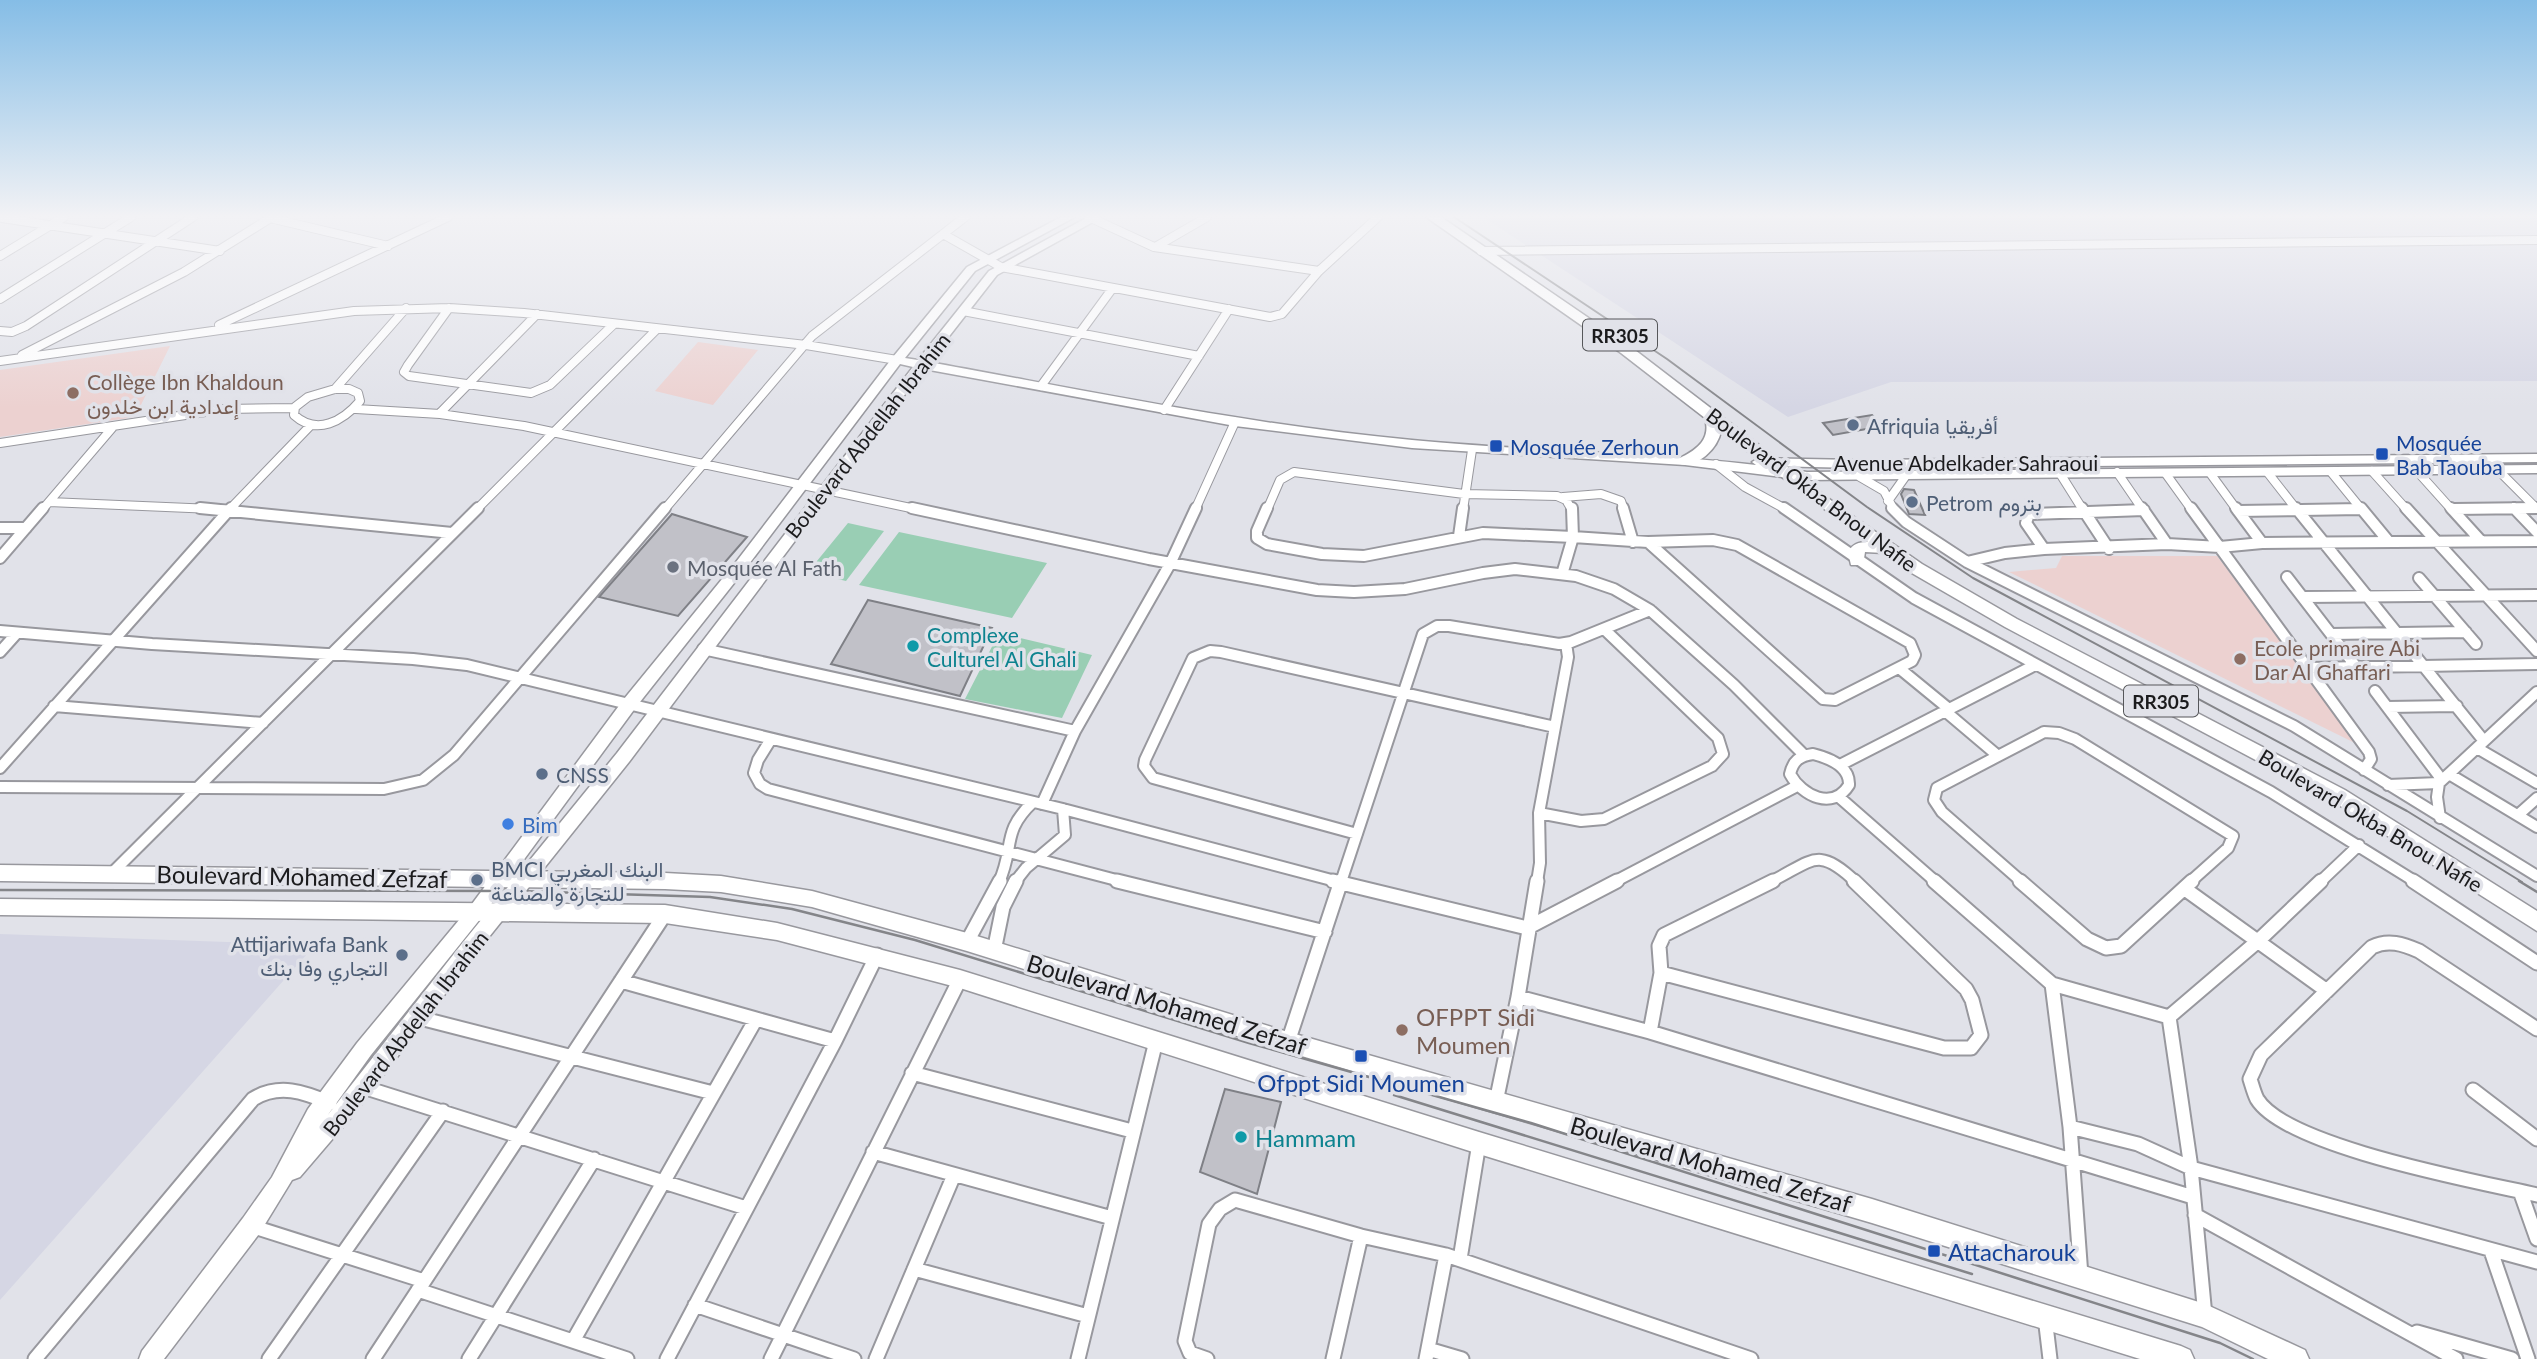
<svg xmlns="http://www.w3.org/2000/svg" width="2537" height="1359" viewBox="0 0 2537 1359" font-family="Lato,Vazirmatn,sans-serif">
<rect width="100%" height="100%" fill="#e1e2e9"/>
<path fill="#d5d6e4" d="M1483,217H2537V381L1891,382L1788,417Z
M0,934L315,945L0,1300Z"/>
<path fill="#ecd1d0" d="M698,342L758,350L713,405L655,391Z
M170,346L135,417L0,437V370Z
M2062,556H2217L2361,746L2009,572L2056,568Z"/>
<path fill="#99ceb4" d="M848,523L884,531L846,581L808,572Z
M899,532L1047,563L1012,618L859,585Z
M999,633L1092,655L1062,718L965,699Z"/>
<path fill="#c1c1c8" stroke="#7f8086" stroke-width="2" d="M1872,415L1883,426L1833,435L1823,423Z
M1904,489L1914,490L1925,515L1909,514L1901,494Z
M672,514L747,537L678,616L599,597Z
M868,600L992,628L960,696L831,664Z
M1225,1089L1281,1102L1257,1194L1200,1172Z"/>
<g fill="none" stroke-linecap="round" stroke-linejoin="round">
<g stroke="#98989e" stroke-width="10">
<path id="street-far2" d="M1089,217L1154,247L1319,271
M2,218L220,251
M270,218L388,246
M943,234L1001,267L1270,317L1282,314L1319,271L1378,217
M1157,246L1207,217
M1481,251L2537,240
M0,256L64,217
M0,299L131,217
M449,308L408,365L404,372L409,376L531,393L550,385L614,324
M963,311L1199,356
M219,325L448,217
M0,331L12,332L26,326L193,217
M22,355L184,272L272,217
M0,361L354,311L449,308L524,313L806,345L897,360
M1041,386L1112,289
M335,389H349L358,393L360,401C343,421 317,436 294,415L295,407L308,397Z
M335,389L406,308
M356,409L440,414L524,426L920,510
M1164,410L1229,309
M440,413L537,314
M0,443L225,409L294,408
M1716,464L1745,487L1787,510
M2498,470L2536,508
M2372,471L2407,510
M2417,471L2452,510
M2117,472L2143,510
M2331,472L2362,510
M2210,473L2237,510
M2268,473L2297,510
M2166,474L2192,510
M2061,475L2083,510
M1860,477L1884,491L1894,510
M1563,497L1601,494L1621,501L1624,510
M1888,501L1905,477
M49,502L236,510
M2454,509L2537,508
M42,510L113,427
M229,510L310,426
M476,510L657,329
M664,510L812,336L965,217
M1195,510L1235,422
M1267,510L1280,480L1294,472L1464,494L1557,496L1566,500L1572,510
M1463,510L1472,450
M2324,510L2361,509"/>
</g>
<g stroke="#98989e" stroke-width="14">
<path id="street-far1" d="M200,508L452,533
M912,508L1149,559L1317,590L1354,592L1405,589L1483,573L1515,569L1576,576L1614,589L1650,610L1734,685L1804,755
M1267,508L1257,531V538L1267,544L1322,554L1364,556L1483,533L1573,537
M1572,508L1573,537
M1623,508L1633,542
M1784,508L1914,598L2271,792L2416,882
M1892,508L1906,522L1967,562L2294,726L2537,876
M2082,508L2109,549
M2142,508L2167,544
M2191,508L2369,752L2371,759L2364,770
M2236,508L2262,543
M2296,508L2484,741
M2361,508L2389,542
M2406,508L2537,651
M2451,508L2481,541
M2514,508L2537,532
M2454,509L2537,508
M2238,511L2361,509
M0,528H26
M1459,536L1463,508
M1573,537L1648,542
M1713,540L1737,545L1910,643L1915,655L1912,661L1835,700L1823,699L1648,542Z
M2044,549L2026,523L2029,514L2144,510
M0,558L43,508
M1967,562L2005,553L2044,549L2167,544L2220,547L2262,543L2537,541
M1563,571L1573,537
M2287,577L2357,668
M2419,578L2476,644
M2304,597L2537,595
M0,631L152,644L413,659L467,665L1063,809L1339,882
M2331,634L2466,632
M703,649L1075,731
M0,652L17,633
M1899,668L1949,709
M2307,668L2537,664
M2375,691L2442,780
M54,706L263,723
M2387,707L2457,706
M1945,711L1997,755
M771,739L758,760L754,773L760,784L768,789L1124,882
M2477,748L2537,783
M1813,754C1829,758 1850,766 1849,785C1833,811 1802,796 1790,774C1793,761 1799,756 1813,754Z
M1840,765L2035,665
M0,768L231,508
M2449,774L2537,827
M2388,785L2439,783
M0,787L384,789L423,780L454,755L665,508
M1839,797L1936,882
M1042,804L1075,731L1170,564L1196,508
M1539,813L1581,821L1604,819L1712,766L1723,754L1718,738L1604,629
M2518,815L2537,798
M2440,818L2437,797L2439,783L2537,692
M1357,834L1153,778L1144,766L1145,760L1193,658L1210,651L1221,652L1555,727
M112,873L478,508
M999,882C1015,847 1001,832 1033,802
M1015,882L1026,868L1065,835L1063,809
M1341,882L1423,634L1437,626H1449L1559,644L1571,642L1650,610
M1537,882L1540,863L1539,813L1568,657L1566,643
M1614,882L1797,786
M1770,882C1813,861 1817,845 1856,882
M2022,882L1942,812L1934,800L1937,788L2044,732L2059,733L2075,739L2233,836L2228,848L2190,882
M2320,882L2359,845"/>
</g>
<g stroke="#98989e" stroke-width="17">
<path id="street" d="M1117,881L1325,932
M1333,881L1527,928L1617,881
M1934,881L2052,984L2070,1127L2081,1276
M2020,881L2087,939L2106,948L2121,946L2192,881
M2413,881L2537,963
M2185,889L2327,991
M967,942L1000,881
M994,951L1003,907L1016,881
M1661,973L1944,1048H1971L1981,1035L1972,1000L1966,989L1854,881
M1661,973L1659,946L1664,935L1773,881
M621,981L756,1019
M2052,984L2169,1017
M1518,997L1650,1032L2193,1197
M416,1017L713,1093
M2537,1029L2419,951C2403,944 2388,939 2372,947L2261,1055L2250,1079C2252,1085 2254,1093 2257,1099C2286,1147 2480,1182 2537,1195
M1650,1032L1661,973
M1288,1042L1341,881
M912,1073L1132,1131
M363,1087L746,1208
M2473,1090L2537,1139
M1496,1102L1518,997L1537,881
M2070,1127L2138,1144L2191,1168L2537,1262
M873,1152L1112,1218
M2520,1191L2537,1239
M2195,1215L2456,1359
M251,1226L424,1281
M2491,1251L2528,1359
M1460,1259L1479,1143
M914,1269L1088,1316
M418,1290L627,1359
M695,1305L854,1359
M2205,1316L2191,1168L2169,1017L2258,941L2321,881
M2045,1317L2050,1359
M2417,1332L2512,1359
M573,1341L756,1019L835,1041
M1428,1349L1462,1359
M35,1359L253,1099C279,1083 304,1092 330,1103
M269,1359L443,1111
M373,1359L665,914
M469,1359L594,1159
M667,1359L835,1041L877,955
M771,1359L960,979
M876,1359L954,1175
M1078,1359L1156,1041
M1207,1359L1190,1353L1185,1341L1209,1224L1220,1209L1235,1200L1361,1236L1446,1255L1751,1359
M1333,1359L1361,1236
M1426,1359L1446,1255"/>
</g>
<g stroke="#98989e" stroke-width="3">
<path id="secondary" d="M1061,217H1075L975,271L905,358L918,360L989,271L1088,217H1102L997,275L929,362C1089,391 1249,425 1412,440C1526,451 1642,452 1756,465L1752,462L1759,458L1857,460L2537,454V462L1857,468L1763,466L1807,472L2537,465V473L1807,480L1685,465L1412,448L1235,426L924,369L629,762L477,952L353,1115L300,1177L292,1180L259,1234L164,1359H139L142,1351L243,1218L272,1177L308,1109L357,1043L469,908L624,699L736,562L893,357L967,267ZM900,364L913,367L617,753L464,941L327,1116L371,1055L481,918L636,707L746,568Z"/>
</g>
<g stroke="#98989e" stroke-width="3">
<path id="primary" d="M1426,217H1441L1631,347L1841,508L1922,564L2017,619L2345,790L2537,911V931L2331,800L2005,627L1910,572L1884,553L1865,552L1863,565H1851L1848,552C1853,544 1858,542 1868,542L1721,431C1718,448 1698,468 1680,464L1678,461L1680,458C1698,449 1711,439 1705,418L1621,353Z
M0,865L665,873L721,876L812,891L967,933L1288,1032L1872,1199L2205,1304L2305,1350L2309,1359H2268L2202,1327L1872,1223L1288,1052L967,951L812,907L721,892L665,889L0,881Z
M0,899L665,905L777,923L960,970L1479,1132L2181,1346L2190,1350L2194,1359H2140L1479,1154L960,988L777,940L665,923L0,915Z"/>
</g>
<use href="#street-far2" stroke="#fff" stroke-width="8"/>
<use href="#street-far1" stroke="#fff" stroke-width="10"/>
<use href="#street" stroke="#fff" stroke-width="13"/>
<use href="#secondary" fill="#fff" fill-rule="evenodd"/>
<use href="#primary" fill="#fff" fill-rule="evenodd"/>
<path stroke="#848589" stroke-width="2" d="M1454,217L1667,359L1867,507L1973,578L2407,811L2522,882"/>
<path stroke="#848589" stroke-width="2.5" d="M2519,881L2537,892
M0,890L518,891L710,897L792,909L915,940L1249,1043L1531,1123L2220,1343L2253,1359
M1394,1095L1972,1274"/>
</g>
<linearGradient id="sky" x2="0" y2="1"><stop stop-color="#85bde6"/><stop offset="0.53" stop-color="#f2f2f5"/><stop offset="1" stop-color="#f2f2f5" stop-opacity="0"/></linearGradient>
<rect width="2537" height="408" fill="url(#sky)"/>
<g fill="#8d6e63" stroke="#e1e2e9" stroke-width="2.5">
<circle cx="73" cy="393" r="7"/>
<circle cx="2240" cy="659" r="7"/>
<circle cx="1402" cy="1030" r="7"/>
</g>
<g fill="#5c6f8a" stroke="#e1e2e9" stroke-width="2.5">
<circle cx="1853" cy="425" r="7"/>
<circle cx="1912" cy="502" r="7"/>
<circle cx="542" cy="774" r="7"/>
<circle cx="477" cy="880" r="7"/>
<circle cx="402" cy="955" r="7"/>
</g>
<g fill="#1a4fb4" stroke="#e1e2e9" stroke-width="2.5">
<rect x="1489" y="439" width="14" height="14" rx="3.5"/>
<rect x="2375" y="447" width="14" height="14" rx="3.5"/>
<rect x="1354" y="1049" width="14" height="14" rx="3.5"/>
<rect x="1927" y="1244" width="14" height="14" rx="3.5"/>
</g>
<circle fill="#6b7280" stroke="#e1e2e9" stroke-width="2.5" cx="673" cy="567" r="7"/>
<g fill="#0f9aa8" stroke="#e1e2e9" stroke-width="2.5">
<circle cx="913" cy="646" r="7"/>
<circle cx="1241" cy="1137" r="7"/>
</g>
<circle fill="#3f7fe0" stroke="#e1e2e9" stroke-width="2.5" cx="508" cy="824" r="7"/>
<g text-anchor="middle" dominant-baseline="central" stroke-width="7" stroke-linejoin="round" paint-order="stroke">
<g fill="#e1e2e9" stroke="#56575a" stroke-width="2">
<rect x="1583" y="319.5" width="74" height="31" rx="5"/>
<rect x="2124" y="685.5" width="74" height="31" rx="5"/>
</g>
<g font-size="19" font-weight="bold" fill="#1b1b1d">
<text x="1620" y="335">RR305</text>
<text x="2161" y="701">RR305</text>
</g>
<g font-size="21" fill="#785e54" stroke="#e1e2e9" text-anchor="start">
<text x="87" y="381">Collège Ibn Khaldoun<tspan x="87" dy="24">إعدادية ابن خلدون</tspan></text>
<text x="2254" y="647">Ecole primaire Abi<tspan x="2254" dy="24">Dar Al Ghaffari</tspan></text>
</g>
<g font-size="21" fill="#4e5e75" stroke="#e1e2e9" text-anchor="start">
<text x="1867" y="425">Afriquia أفريقيا</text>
<text x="1926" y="502">Petrom بتروم</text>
<text x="556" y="774">CNSS</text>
<text x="491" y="868">BMCI البنك المغربي<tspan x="491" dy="24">للتجارة والصناعة</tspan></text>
<text x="388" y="943" text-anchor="end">Attijariwafa Bank<tspan x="388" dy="24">التجاري وفا بنك</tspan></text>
</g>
<g font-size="21" fill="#1b1b1d" stroke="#e1e2e9">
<text transform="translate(867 435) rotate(-52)">Boulevard Abdellah Ibrahim</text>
<text x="1966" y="462">Avenue Abdelkader Sahraoui</text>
<text transform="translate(1812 489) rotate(37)">Boulevard Okba Bnou Nafie</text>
<text transform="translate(2371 820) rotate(31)">Boulevard Okba Bnou Nafie</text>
<text transform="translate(405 1033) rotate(-52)">Boulevard Abdellah Ibrahim</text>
</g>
<g font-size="21" fill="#164399" stroke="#e1e2e9" text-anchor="start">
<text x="2396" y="442">Mosquée<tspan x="2396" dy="24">Bab Taouba</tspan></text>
<text x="1510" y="446">Mosquée Zerhoun</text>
</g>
<g font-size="21" fill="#5b616d" stroke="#e1e2e9" text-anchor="start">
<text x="687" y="567">Mosquée Al Fath</text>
</g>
<g font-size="21" fill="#0d838f" stroke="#e1e2e9" text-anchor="start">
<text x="927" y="634">Complexe<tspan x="927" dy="24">Culturel Al Ghali</tspan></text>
</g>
<g font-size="21" fill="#366cbe" stroke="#e1e2e9" text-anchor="start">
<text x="522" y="824">Bim</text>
</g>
<g font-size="24" fill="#1b1b1d" stroke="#e1e2e9">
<text transform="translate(302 876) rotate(1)">Boulevard Mohamed Zefzaf</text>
<text transform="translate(1167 1004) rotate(17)">Boulevard Mohamed Zefzaf</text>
<text transform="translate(1711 1164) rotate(16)">Boulevard Mohamed Zefzaf</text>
</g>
<g font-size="24" fill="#785e54" stroke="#e1e2e9" text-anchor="start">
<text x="1416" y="1016">OFPPT Sidi<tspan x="1416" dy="28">Moumen</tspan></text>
</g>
<g font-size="24" fill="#164399" stroke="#e1e2e9">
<text x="1361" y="1082">Ofppt Sidi Moumen</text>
<text x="1948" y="1251" text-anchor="start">Attacharouk</text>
</g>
<g font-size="24" fill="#0d838f" stroke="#e1e2e9" text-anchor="start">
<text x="1255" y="1137">Hammam</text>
</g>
</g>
</svg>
